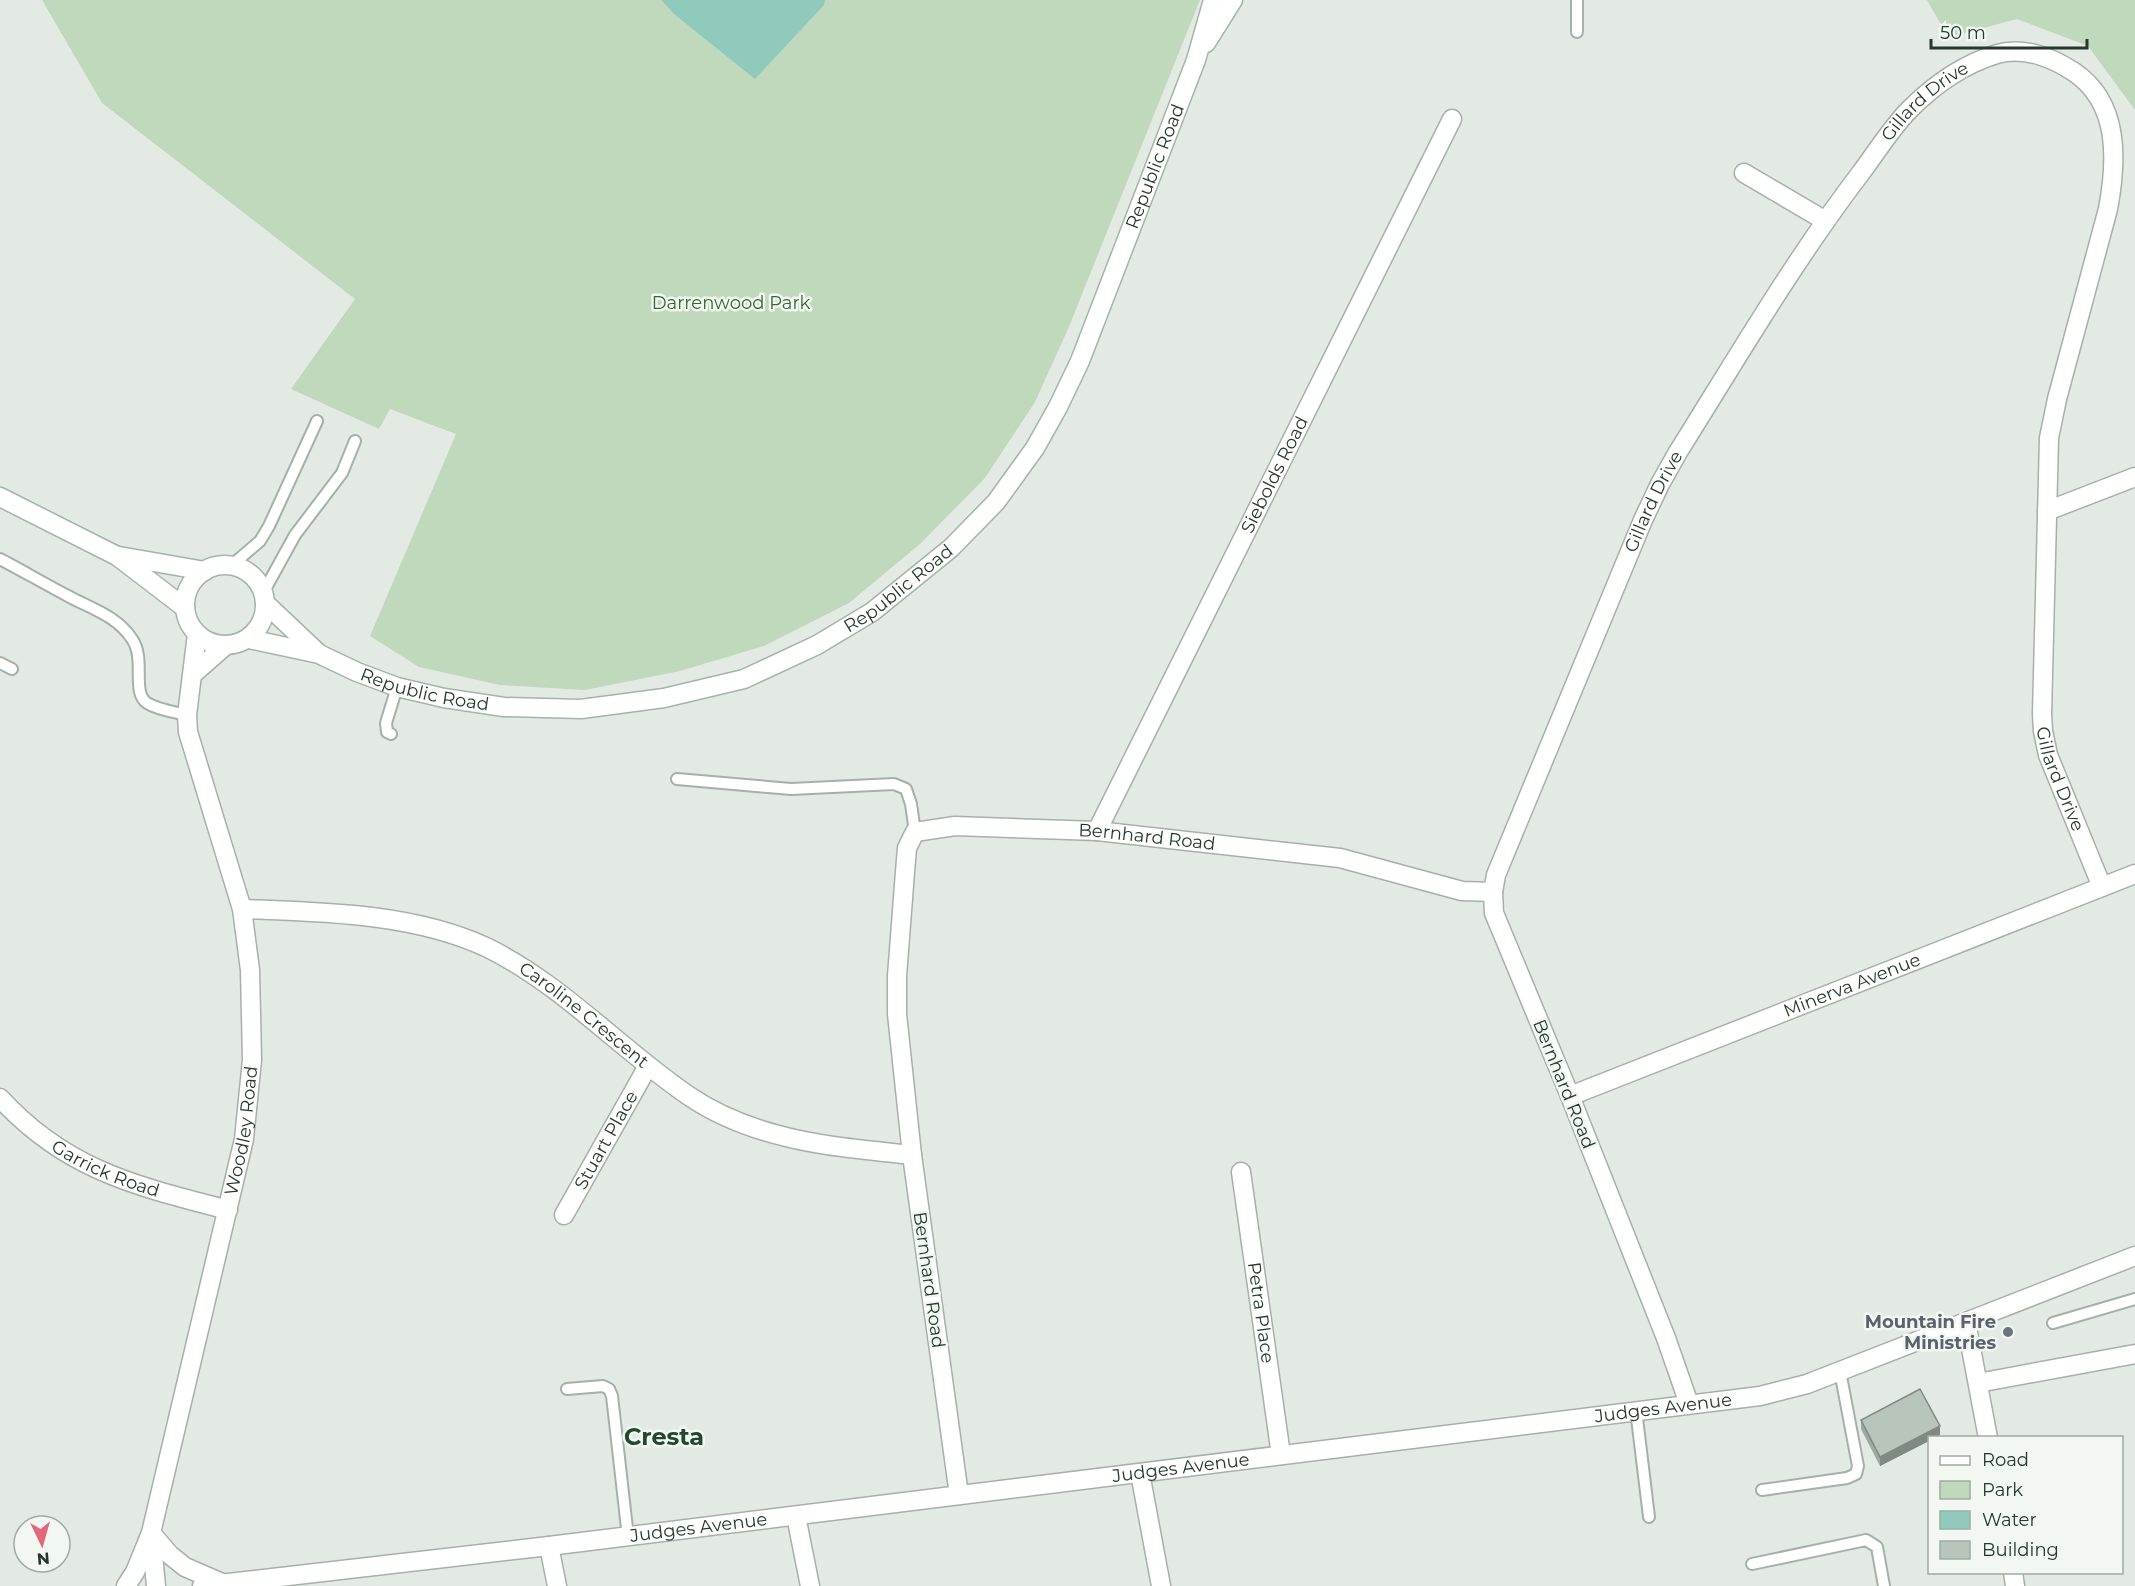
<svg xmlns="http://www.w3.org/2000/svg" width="2135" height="1586" viewBox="0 0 2135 1586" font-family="Montserrat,sans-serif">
<rect width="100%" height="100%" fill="#e2eae3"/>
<path fill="#c0d9bd" d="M42,0H1200L1068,329L1035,402L985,478L920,544L849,603L764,646L680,671L585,690L500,685L419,667L370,636L456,434L390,409L379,429L291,389L355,299L102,103Z
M1927,0H2135V110L2088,46L2017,19L1957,35L1944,30Z"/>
<path fill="#8fcabc" d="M661,0H825L824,5L755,79L674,14Z"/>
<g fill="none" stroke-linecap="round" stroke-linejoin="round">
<g stroke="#a5b1a8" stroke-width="14">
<path id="service" d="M1577,32V0
M0,559C23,571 45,584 68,596C92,609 117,616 132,639C146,659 131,692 147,703C158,710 175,712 187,715
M232,565L260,541L269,526L317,421
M263,593L295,535L342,473L355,441
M0,663L12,669
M391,734L387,732L386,723L397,687
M677,779L791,789L894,784L906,789L911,804L915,832
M2053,1323L2135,1299
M567,1389L603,1386L609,1389L612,1396L628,1537
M1636,1410L1649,1517
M1762,1490L1847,1478L1856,1474L1858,1466L1840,1371
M1752,1564L1866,1540L1877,1547L1884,1586"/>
</g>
<g stroke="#a5b1a8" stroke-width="21">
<g id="minor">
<path d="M1744,173L1824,220"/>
<path d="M2047,511L2135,477"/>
<path d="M193,674L226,645"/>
<path id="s1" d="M1097,831L1452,119"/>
<path id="s2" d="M242,909C322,912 414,913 488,948C563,985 621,1050 689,1096C755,1141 836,1147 912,1155"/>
<path id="s3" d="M1570,1096L2135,874"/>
<path id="s4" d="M0,1098C67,1171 137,1186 228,1210"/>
<path id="s5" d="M1241,1172L1281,1455"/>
<path id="s6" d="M564,1215L648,1066"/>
<path d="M1966,1322L1988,1438"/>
<path d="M1978,1383L2135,1354"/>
<path id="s7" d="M1689,1404L1666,1338L1570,1096L1494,913L1493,892L1496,875L1643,520L1660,484L1678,452C1737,358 1793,262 1860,174C1876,153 1891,128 1910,109C1934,85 1964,64 1997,54C2024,46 2053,58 2074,72C2120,103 2117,161 2108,209L2057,399L2049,438L2042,714L2043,731L2048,755L2102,887"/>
<path id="s8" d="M959,1495L912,1155L897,1014V976L905,872L907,848L915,832L955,826L1097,831L1340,858L1462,891L1493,892"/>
<path d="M796,1516L810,1586"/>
<path d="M549,1546L557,1586"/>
<path d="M2013,1572L2015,1586"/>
<path id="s9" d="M156,1586L151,1533L244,1139L252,1060L250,970L242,909L188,732L187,715L197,634"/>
</g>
</g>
<g stroke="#a5b1a8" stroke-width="21">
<g id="tertiary">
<path d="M1140,1473L1161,1586"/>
<path d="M126,1586L135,1572L151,1533L170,1555L185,1567L222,1583"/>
<path id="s10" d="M202,1586L549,1546L1760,1396L1807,1384L2135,1256"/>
</g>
</g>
<g stroke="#a2b5a7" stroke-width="21">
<g id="secondary">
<path d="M1206,43L1233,0"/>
<path d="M0,497L117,556L185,608"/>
<path d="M119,556L205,571"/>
<circle cx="225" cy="605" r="40"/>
<path d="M265,603L318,653"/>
<path id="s11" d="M249,639L319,654L357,672L397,687L444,698L504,707L581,709L664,698L744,679L817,645L872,612L951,548L996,502L1035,448L1058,407L1080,361L1196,60L1213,0"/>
</g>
</g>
<use href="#service" stroke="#fff" stroke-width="10"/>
<use href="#minor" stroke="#fff" stroke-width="18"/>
<use href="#tertiary" stroke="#fff" stroke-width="18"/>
<use href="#secondary" stroke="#fff" stroke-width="18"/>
</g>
<path fill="#9da9a1" d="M1861,1420L1940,1435L1929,1437V1441L1880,1466L1861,1429Z"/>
<path fill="#808a83" d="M1940,1426V1435L1936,1437H1929V1441L1880,1466V1457Z"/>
<path fill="#b7c5bb" stroke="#808a83" stroke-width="1.5" d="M1920,1389L1940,1426L1880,1457L1861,1420Z"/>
<circle fill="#6b7280" stroke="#f2f7f2" stroke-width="2" cx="2008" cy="1332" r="6"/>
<g text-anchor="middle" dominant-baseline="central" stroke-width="5" stroke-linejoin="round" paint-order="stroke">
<g font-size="18" fill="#24392b" stroke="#f2f7f2">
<text stroke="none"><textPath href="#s7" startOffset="1458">Gillard Drive</textPath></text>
<text stroke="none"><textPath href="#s11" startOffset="1192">Republic Road</textPath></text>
<text stroke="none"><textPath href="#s1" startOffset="398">Siebolds Road</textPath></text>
<text stroke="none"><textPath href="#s7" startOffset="972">Gillard Drive</textPath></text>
<text stroke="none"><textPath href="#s11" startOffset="688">Republic Road</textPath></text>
<text stroke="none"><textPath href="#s11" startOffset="184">Republic Road</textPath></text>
<text stroke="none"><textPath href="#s7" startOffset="2358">Gillard Drive</textPath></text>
<text stroke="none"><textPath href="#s8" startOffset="902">Bernhard Road</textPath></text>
<text stroke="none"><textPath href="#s3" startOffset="303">Minerva Avenue</textPath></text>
<text stroke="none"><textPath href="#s2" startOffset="368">Caroline Crescent</textPath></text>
<text transform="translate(1564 1084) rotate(68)">Bernhard Road</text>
<text stroke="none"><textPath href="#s9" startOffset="466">Woodley Road</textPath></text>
<text stroke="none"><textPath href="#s6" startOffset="86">Stuart Place</textPath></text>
<text stroke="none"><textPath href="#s4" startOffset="129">Garrick Road</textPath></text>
<text transform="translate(929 1280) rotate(82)">Bernhard Road</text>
<text stroke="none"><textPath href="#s5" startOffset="142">Petra Place</textPath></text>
<text stroke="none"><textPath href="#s10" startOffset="1472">Judges Avenue</textPath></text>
<text stroke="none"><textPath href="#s10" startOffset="986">Judges Avenue</textPath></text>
<text stroke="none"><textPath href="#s10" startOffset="500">Judges Avenue</textPath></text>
</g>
<g font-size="18" fill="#326b32" stroke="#f2f7f2">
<text x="731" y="303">Darrenwood Park</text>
</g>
<g font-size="18" font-weight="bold" fill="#5b616d" stroke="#f2f7f2" text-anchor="end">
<text x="1996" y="1322">Mountain Fire<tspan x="1996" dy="21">Ministries</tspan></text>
</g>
<g font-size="24" font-weight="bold" fill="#224930" stroke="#f2f7f2">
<text x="664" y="1436">Cresta</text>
</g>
</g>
<rect x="1928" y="1436" width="195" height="138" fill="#f2f7f2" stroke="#a0aba2" stroke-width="1.5"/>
<rect x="1940" y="1456" width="30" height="9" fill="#ffffff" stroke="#a0aba2" stroke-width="1.5"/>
<text x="1982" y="1466" font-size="18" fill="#24392b">Road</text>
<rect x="1940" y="1481" width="30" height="18" fill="#c0d9bd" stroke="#a0aba2" stroke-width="1.5"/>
<text x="1982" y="1496" font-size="18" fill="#24392b">Park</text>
<rect x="1940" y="1511" width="30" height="18" fill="#8fcabc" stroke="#a0aba2" stroke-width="1.5"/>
<text x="1982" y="1526" font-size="18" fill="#24392b">Water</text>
<rect x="1940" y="1541" width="30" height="18" fill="#b7c5bb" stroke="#a0aba2" stroke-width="1.5"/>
<text x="1982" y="1556" font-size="18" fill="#24392b">Building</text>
<g transform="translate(42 1544) rotate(175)"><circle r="28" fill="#f2f7f2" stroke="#a0aba2" stroke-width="1.5"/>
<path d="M0-4.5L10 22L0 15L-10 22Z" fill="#e36778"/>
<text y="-9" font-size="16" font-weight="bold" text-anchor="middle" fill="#24392b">N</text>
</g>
<path d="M1931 39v9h156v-9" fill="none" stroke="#24392b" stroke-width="3"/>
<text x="1940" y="39" font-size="18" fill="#24392b" stroke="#f2f7f2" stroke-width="4.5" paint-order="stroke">50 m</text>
</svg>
